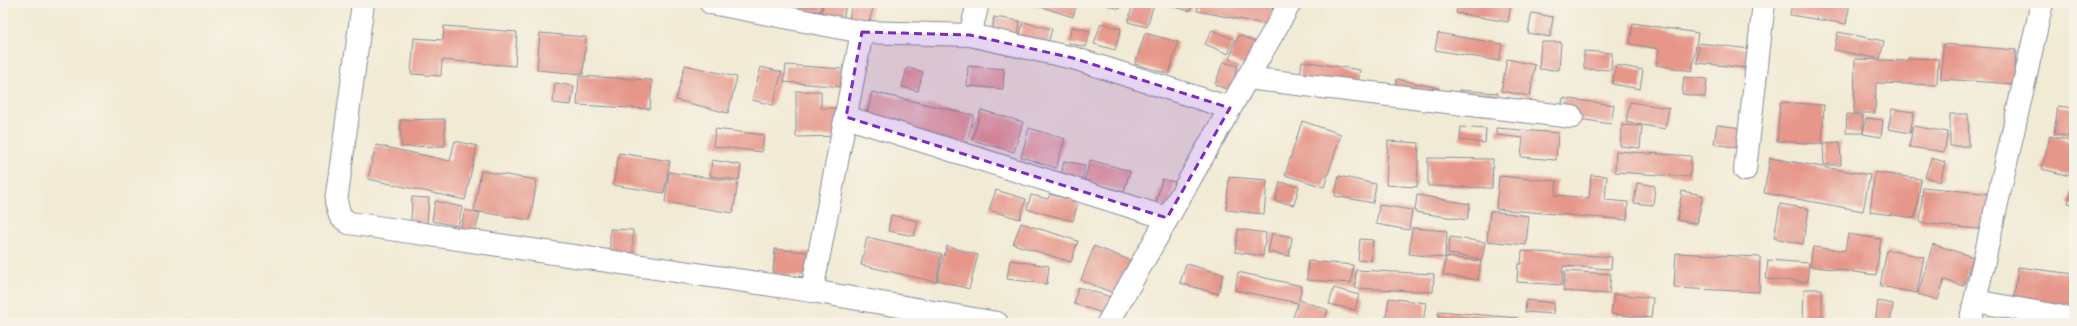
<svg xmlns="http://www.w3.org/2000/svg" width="2077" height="326" viewBox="0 0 2077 326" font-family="Dekko,sans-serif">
<rect width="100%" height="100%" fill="#f7f3e8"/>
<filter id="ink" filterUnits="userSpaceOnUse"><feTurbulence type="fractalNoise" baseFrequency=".025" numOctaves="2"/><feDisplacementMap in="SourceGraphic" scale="8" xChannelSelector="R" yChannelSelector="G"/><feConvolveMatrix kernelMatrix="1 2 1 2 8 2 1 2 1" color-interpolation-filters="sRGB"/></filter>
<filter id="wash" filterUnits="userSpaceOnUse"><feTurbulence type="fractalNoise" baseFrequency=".012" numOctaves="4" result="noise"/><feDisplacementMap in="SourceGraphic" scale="16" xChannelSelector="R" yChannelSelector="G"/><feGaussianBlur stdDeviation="0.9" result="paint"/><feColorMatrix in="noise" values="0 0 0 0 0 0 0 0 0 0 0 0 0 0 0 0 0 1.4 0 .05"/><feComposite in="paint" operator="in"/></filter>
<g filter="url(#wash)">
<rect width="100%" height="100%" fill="#f1ead4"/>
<g id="blocks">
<path fill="#e6978a" d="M794,3H822L821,11L793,9Z
M823,3H846L843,20L821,16Z
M852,3L873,7L869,24L849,20Z
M1029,3H1077L1073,17Z
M1099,3H1121L1120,9Z
M1133,3L1154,4L1147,27L1128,22Z
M1158,3H1192L1190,11Z
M1198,3H1274L1269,25L1197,11Z
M1458,3H1511L1508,22L1456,13Z
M1792,3H1850L1846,24L1790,15Z
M1532,13L1553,17L1550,37L1528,33Z
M994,17L1020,21L1018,36L992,32Z
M1023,22L1052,29L1047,47L1019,40Z
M1101,23L1121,29L1115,50L1094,44Z
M1633,23L1698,33L1692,71L1656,65L1659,49L1630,44Z
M444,26L517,32L515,66L442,60L441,76L411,74L414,38L443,40Z
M1072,27L1090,31L1086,47L1068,43Z
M1212,30L1235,40L1228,54L1205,44Z
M1838,32L1884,41L1880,59L1834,50Z
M540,33L586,37L583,74L537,70Z
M1145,33L1178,42L1169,74L1135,64Z
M1438,33L1502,44L1499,61L1435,50Z
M1239,35L1259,43L1249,67L1229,59Z
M1541,42H1561L1559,70L1539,69Z
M1699,43L1759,50L1756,69L1697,63Z
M1943,44L2016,50L2014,84L1941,79Z
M1584,51L1612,53L1611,70L1584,69Z
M1908,58L1938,59L1937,85L1876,83L1875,113H1854L1855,59L1908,61Z
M1507,59L1535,65L1530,96L1501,91Z
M1302,61L1360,70L1357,90L1299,82Z
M1223,62L1238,66L1230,90L1215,85Z
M685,65L737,77L728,113L676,100Z
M786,65L857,70L856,88L784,82Z
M1616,65L1643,70L1640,89L1612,84Z
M968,66L1004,69L1003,89L967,86Z
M761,67L782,72L773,105L752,100Z
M907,68L923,72L918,91L902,87Z
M579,76L652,80L650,109L577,105Z
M1684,77L1707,79L1705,97L1682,94Z
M1397,79L1439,88L1434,110L1392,101Z
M555,83L574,86L571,105L553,103Z
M1459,90L1498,93L1496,113L1458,110Z
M796,91H821V108H842L843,136L796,137Z
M872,92L974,115L966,145L865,122Z
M1563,98L1614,105L1611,124L1560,116Z
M1630,102L1669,108L1665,129L1626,122Z
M1780,102L1824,105L1822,144L1777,141Z
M2058,106L2074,108V137L2054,134Z
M1892,109L1914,112L1910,133L1888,129Z
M981,110L1023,122L1014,152L972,140Z
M1847,114L1863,115V133H1846Z
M1950,114H1968L1969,146H1950Z
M1866,118L1883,120L1881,137L1863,134Z
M445,119V146L401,147L400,120Z
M1302,121L1341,134L1324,187L1285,175Z
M1622,125L1642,126L1640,148L1620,146Z
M1717,125L1742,128L1739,148L1714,144Z
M1913,126L1948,132L1944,152L1909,147Z
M1461,127L1486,129L1485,143L1460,140Z
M1029,128L1065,139L1056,168L1021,157Z
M1496,128L1558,133L1556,160L1521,157L1523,138L1496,135Z
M715,129L764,135L762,152L713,146Z
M2050,136L2074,142V177L2042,169Z
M455,141L477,146L465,200L368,179L376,145L450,161Z
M1388,141L1419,143L1417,187L1386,185Z
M1840,142L1841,165H1824L1823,143Z
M1616,151L1691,156L1690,177L1615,172Z
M619,153L670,161L664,193L613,185Z
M1428,158L1493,159L1492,188L1428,186Z
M1770,158L1870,175L1863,211L1764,193Z
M1931,158L1945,162L1940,182L1925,177Z
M712,160L741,165L739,180L710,176Z
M1090,160L1130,171L1124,192L1084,181Z
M1064,161L1085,165L1082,181L1061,177Z
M481,171L537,180L530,220L474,211Z
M669,172L738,182L733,213L665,202Z
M1875,172L1921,179L1915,218L1870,212Z
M1591,175L1607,176L1605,200L1628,202L1627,220L1496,209L1499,176L1557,181L1555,195L1589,198Z
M1339,176L1376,184L1373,203L1335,196Z
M1229,177L1267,180L1264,214L1226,210Z
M1162,179L1175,182L1169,206L1156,203Z
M1280,182L1299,186L1294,205L1275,201Z
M2074,182V205L2068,203Z
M1637,183L1655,186L1653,205L1634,203Z
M1923,187L1990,194L1987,230L1920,223Z
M996,190L1026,199L1020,219L989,210Z
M1682,191L1703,195L1697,224L1677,220Z
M1050,194L1078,202L1073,221L1027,209L1031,195L1048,199Z
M1417,195L1470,204L1467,220L1415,212Z
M412,197L429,198L427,224L411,223Z
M435,201L462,207L458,226L432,221Z
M1780,204L1809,209L1803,244L1774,238Z
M1379,205L1412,210L1409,230L1376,224Z
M465,210L480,213L474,236L460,232Z
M1490,211L1529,216L1526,245L1487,241Z
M891,215L918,221L914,236L888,231Z
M1021,223L1078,241L1071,262L1013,244Z
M1412,228L1447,231L1445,258L1409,254Z
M610,229L633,230V253H610Z
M1238,229L1266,233L1263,256L1235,252Z
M1272,233L1292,237L1289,256L1268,252Z
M1848,234L1881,239L1876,275L1810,266L1813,247L1845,251Z
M867,237L942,254L936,282L861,265Z
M1450,237L1485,242L1482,259L1448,254Z
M1360,239L1373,240L1371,261L1358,260Z
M1933,244L1973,257L1964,286L1944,280L1938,300L1918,294Z
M947,246L978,255L969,289L937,280Z
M1094,246L1132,261L1118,295L1081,280Z
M775,249L819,253L817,278L773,274Z
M1887,250L1924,257L1917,293L1880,286Z
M1522,251L1612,257L1611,269L1563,266L1562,285L1517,282L1518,264H1521Z
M1676,253L1760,257L1759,292L1674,288Z
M1446,257L1481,261L1478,280L1443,275Z
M1010,260L1049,266L1047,284L1007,279Z
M1768,260L1809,263L1807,282L1766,279Z
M1308,261L1353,265L1351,283L1307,280Z
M1186,264L1223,274L1218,294L1180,283Z
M2018,267L2074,274L2070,313L2013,306Z
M1356,270L1434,274L1433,292L1355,288Z
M1565,271L1611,274L1609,294L1563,291Z
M1238,272L1302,286L1299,300L1328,310L1324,323H1291L1298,303L1235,290Z
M1078,287L1114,298L1109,315L1074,304Z
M1334,288L1359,295L1355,310L1329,304Z
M1804,289H1822V321H1803Z
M1614,294L1653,298L1651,318L1611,314Z
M1389,298L1426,303L1423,323H1385Z
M1526,300L1554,303L1553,314L1525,312Z
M1878,301L1893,304L1890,323H1875Z
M1439,311L1517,318L1516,323H1438Z"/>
</g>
</g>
<g filter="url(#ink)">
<use href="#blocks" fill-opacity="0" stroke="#868c99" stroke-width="1"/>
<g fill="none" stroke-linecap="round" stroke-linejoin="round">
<g stroke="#868c99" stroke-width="24">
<path id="minor" d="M363,3L336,202L340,216L349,223L812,291L997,323
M711,3L862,32L970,35L1073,58L1230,108
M970,35L978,3
M1247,78L1572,117
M846,117L1167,218
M1745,170L1764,3
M812,291L862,32
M1975,301L2074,319
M1108,323L1290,3
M1970,323L2042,3"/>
</g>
<use href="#minor" stroke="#fff" stroke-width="22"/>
</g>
</g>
<path fill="#7b2cbf" fill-opacity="0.2" stroke="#7b2cbf" stroke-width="3" stroke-dasharray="8 5" stroke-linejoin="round" d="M862,32L970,35L1073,58L1230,108L1167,218L846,117Z"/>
<rect width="2077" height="326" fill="none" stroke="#f7f3e8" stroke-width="16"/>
</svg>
